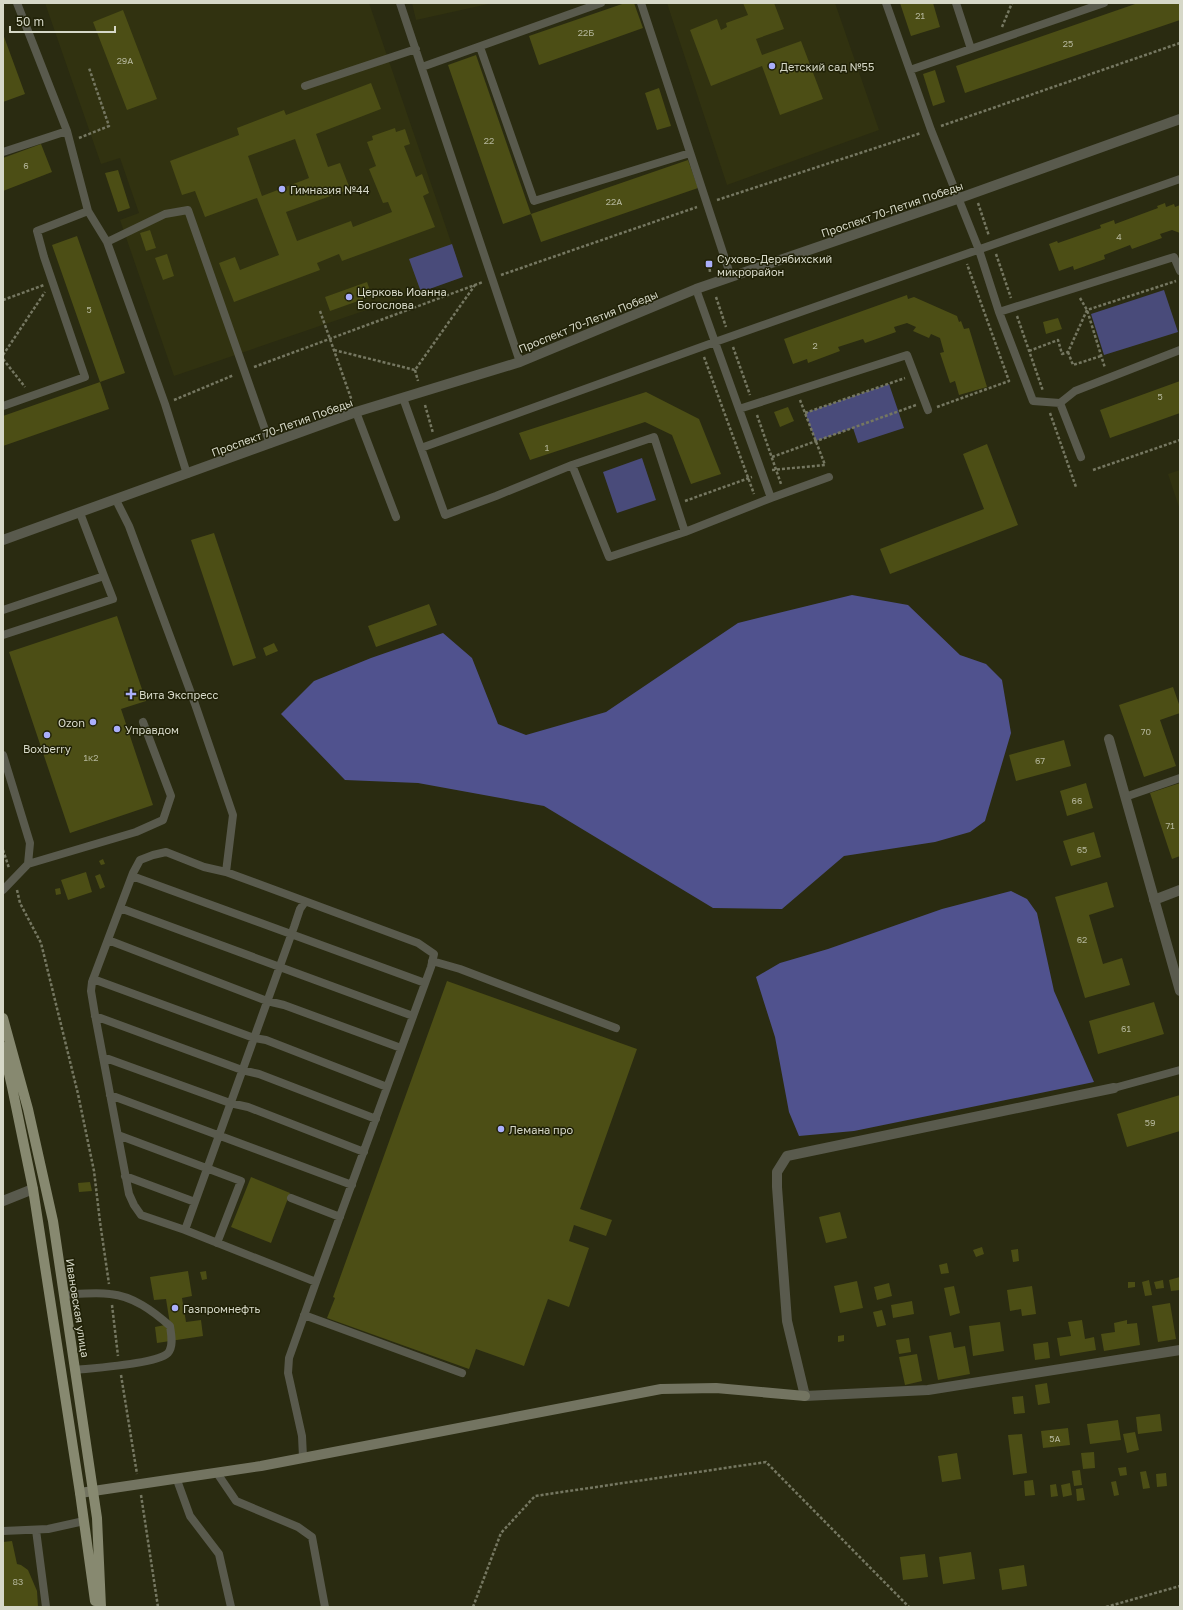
<svg xmlns="http://www.w3.org/2000/svg" width="1183" height="1610" viewBox="0 0 1183 1610" font-family="'Golos Text',sans-serif">
<rect width="100%" height="100%" fill="#2a2b11"/>
<path fill="#313210" d="M45,3H369L463,277L174,376L120,220L139,213L120,158L101,164Z
M412,3H493L416,20Z
M667,3H835L879,130L727,185Z
M1180,470V510L1168,474Z"/>
<path fill="#494b7a" d="M452,244L463,277L421,292L409,259Z
M1164,290L1178,332L1104,355L1091,314Z
M889,384L904,428L858,443L853,428L816,441L805,413Z
M642,458L656,500L617,513L603,472Z"/>
<path fill="#50528e" d="M852,595L908,605L960,655L986,664L1002,680L1011,733L985,821L970,832L935,842L844,856L782,909L713,908L544,806L418,783L345,780L281,714L314,681L371,658L443,633L472,658L498,724L526,735L606,712L738,623Z
M1011,891L1027,899L1037,913L1054,991L1094,1082L854,1131L799,1136L789,1112L775,1037L756,977L780,963L828,949L942,909Z"/>
<path fill="#4c4e15" fill-rule="evenodd" d="M625,3H634L643,28L539,65L529,36Z
M743,3H774L784,29L756,39L762,55L801,41L823,99L780,115L762,66L711,86L690,30L717,19L721,30L727,27L726,23L748,15Z
M900,3H933L940,27L911,36Z
M1138,3H1180V20L965,93L956,66Z
M123,10L157,99L127,110L93,22Z
M3,34L25,94L3,102Z
M476,55L531,214L503,224L448,65Z
M935,70L945,102L933,106L923,74Z
M371,83L381,109L316,134L328,167L340,163L350,189L286,212L297,241L351,221L353,227L392,212L388,202L383,203L369,169L376,166L367,142L373,140L372,136L395,128L396,132L405,129L410,144L404,146L416,177L422,174L429,193L423,196L435,227L342,261L339,254L317,263L320,270L234,302L219,263L235,257L240,270L279,255L257,198L205,217L195,191L182,195L170,161L239,135L237,128L284,110L286,115ZM295,139L309,178L262,196L248,156Z
M659,88L671,126L657,130L645,93Z
M41,144L52,172L3,191V158Z
M688,160L698,188L541,242L531,214Z
M118,170L130,208L118,212L105,173Z
M1165,203L1166,207L1174,204L1175,207L1180,205V233L1172,230L1160,234L1162,238L1132,249L1130,245L1104,255L1105,259L1074,270L1073,266L1059,271L1049,244L1057,241L1058,243L1101,228L1100,225L1114,220L1115,224L1158,208L1157,206Z
M150,230L156,248L146,251L140,233Z
M77,236L125,373L100,382L109,409L3,446V416L100,382L52,245Z
M167,254L174,276L163,280L155,258Z
M367,282L372,296L330,311L325,297Z
M907,295L908,299L914,297L957,316L959,322L961,321L964,329L969,328L987,387L959,395L955,381L950,383L940,353L944,352L940,338L931,334L929,338L913,331L916,327L907,323L894,327L896,332L865,343L863,339L838,347L840,351L808,363L807,359L793,364L784,339Z
M1058,318L1062,329L1046,334L1043,322Z
M1180,381V413L1110,438L1100,410Z
M646,392L699,419L721,474L691,484L672,435L645,422L530,460L519,433Z
M788,407L794,421L780,427L774,412Z
M987,444L1018,525L890,574L880,549L984,509L963,454Z
M214,533L256,658L233,666L191,540Z
M429,604L437,625L376,647L368,626Z
M117,616L146,701L121,709L153,805L70,833L9,652Z
M274,643L278,651L266,656L263,648Z
M1173,687L1180,707V713L1160,720L1176,766L1144,777L1119,705Z
M1064,740L1071,766L1016,781L1009,755Z
M1086,783L1093,808L1067,816L1060,791Z
M1180,783V856L1172,859L1150,793Z
M1094,832L1101,857L1071,866L1063,841Z
M103,859L105,864L101,865L99,861Z
M86,872L92,892L68,900L61,880Z
M100,874L105,887L100,889L95,876Z
M1107,882L1114,907L1089,915L1103,964L1122,958L1130,985L1085,998L1055,897Z
M60,888L61,894L56,895L55,889Z
M447,981L637,1049L580,1209L612,1220L606,1236L574,1225L569,1241L589,1248L569,1307L548,1299L524,1366L476,1349L469,1369L327,1318L335,1298L333,1297Z
M1154,1002L1164,1034L1098,1054L1089,1021Z
M1180,1095V1131L1127,1147L1117,1114Z
M251,1177L290,1193L271,1243L231,1227Z
M90,1182L92,1191L79,1192L78,1183Z
M840,1212L847,1238L826,1243L819,1217Z
M982,1247L984,1254L976,1257L973,1250Z
M1018,1249L1019,1261L1013,1262L1011,1250Z
M947,1263L949,1273L941,1274L939,1265Z
M188,1271L192,1296L182,1298L186,1322L201,1320L203,1336L157,1343L155,1327L170,1324L166,1299L154,1300L150,1277Z
M206,1271L207,1279L202,1280L200,1272Z
M1180,1277V1290L1171,1291L1169,1280Z
M1149,1280L1152,1295L1145,1296L1142,1282Z
M1163,1280L1164,1288L1156,1289L1154,1282Z
M857,1281L863,1308L840,1313L834,1286Z
M1128,1282H1135V1287L1128,1288Z
M889,1283L892,1296L877,1300L874,1287Z
M954,1286L960,1313L950,1316L944,1288Z
M1032,1286L1036,1314L1022,1316L1021,1309L1010,1311L1007,1290Z
M912,1301L914,1314L893,1318L891,1305Z
M1170,1303L1176,1339L1158,1342L1152,1306Z
M882,1310L886,1325L877,1327L873,1312Z
M1082,1320L1085,1339L1094,1337L1096,1350L1060,1356L1057,1338L1071,1336L1068,1322Z
M1127,1320V1324L1137,1323L1140,1345L1104,1351L1101,1334L1115,1332L1114,1323Z
M1000,1322L1004,1351L973,1356L969,1326Z
M951,1332L954,1348L965,1346L970,1374L938,1380L929,1336Z
M844,1335V1341L838,1342V1336Z
M909,1338L911,1352L899,1354L896,1340Z
M1048,1342L1050,1358L1035,1360L1033,1344Z
M917,1354L922,1381L905,1385L899,1357Z
M1047,1383L1050,1403L1038,1405L1035,1385Z
M1023,1396L1025,1413L1014,1414L1012,1397Z
M1160,1414L1162,1431L1138,1434L1136,1417Z
M1118,1420L1121,1440L1090,1444L1087,1424Z
M1068,1428L1070,1445L1043,1448L1041,1431Z
M1135,1432L1139,1450L1127,1453L1123,1434Z
M1022,1434L1027,1473L1013,1475L1008,1435Z
M1094,1452L1095,1468L1083,1469L1081,1453Z
M957,1453L961,1479L942,1482L938,1456Z
M1126,1467L1127,1475L1120,1476L1118,1468Z
M1080,1470L1082,1485L1074,1486L1072,1471Z
M1146,1471L1150,1488L1143,1489L1140,1472Z
M1166,1473L1167,1486L1157,1487L1156,1474Z
M1033,1480L1035,1495L1025,1496L1024,1481Z
M1116,1481L1119,1495L1114,1496L1111,1482Z
M1070,1483L1072,1495L1063,1497L1061,1485Z
M1056,1484L1058,1496L1051,1497L1050,1485Z
M1083,1488L1085,1500L1077,1501L1076,1489Z
M12,1541L17,1564L21,1565L28,1570L37,1591L38,1607H4L3,1542Z
M971,1552L975,1579L943,1584L939,1557Z
M925,1554L928,1577L903,1580L900,1557Z
M1024,1565L1027,1586L1002,1590L999,1569Z"/>
<g fill="none" stroke-linecap="round" stroke-linejoin="round">
<path stroke="#757761" stroke-width="2.5" stroke-dasharray="3 2" stroke-linecap="butt" d="M1002,27L1012,3
M941,126L1180,43
M79,138L109,126L89,68
M717,200L921,133
M978,203L989,236
M996,254L1011,298
M709,264L710,272
M501,275L697,207
M716,297L726,327
M1080,298L1087,310L1105,368
M3,300L44,285
M320,311L352,401
M1017,316L1043,391
M733,347L750,395
M334,350L415,370L475,285
M1029,351L1058,340L1062,354L1068,352L1087,310L1176,281
M1068,352L1073,365L1101,356
M3,355L45,292
M704,357L754,494
M3,359L25,387
M254,367L483,282
M415,370L418,381
M174,400L234,375
M425,405L433,433
M937,407L1009,381L967,264
M805,413L905,378
M1050,413L1076,487
M757,415L781,484
M772,457L916,405
M772,470L825,465L800,400
M1093,470L1180,440
M685,501L752,477
M3,850L9,868
M17,890L20,903L41,943L78,1094L94,1171L100,1222L109,1284
M112,1305L118,1356
M121,1375L137,1474
M141,1495L158,1607
M473,1607L501,1533L535,1496L766,1462L909,1607
M1106,1607L1180,1586"/>
<path stroke="#595a4d" stroke-width="8" d="M17,3L67,131L88,211L107,242L165,404L187,474
M400,3L520,362
M641,3L731,277
M886,3L931,130L979,250L999,312L1174,257L1180,271
M956,3L971,49
M480,47L534,201L690,153
M422,67L601,3
M910,70L1104,3
M305,86L416,49
M3,152L67,131
M107,242L165,214L188,210L270,444
M696,289L739,409L907,355L928,410
M999,312L1033,401L1060,403
M403,398L445,515L496,496L572,465L654,437L685,532L771,498L739,409
M3,406L85,377L44,257L37,231L88,211
M356,412L396,517
M421,448L715,342L1180,179
M1081,457L1060,403L1075,391L1180,350
M572,465L609,557L685,532
M771,498L829,477
M116,500L129,526L195,704L233,815L226,872L204,867L166,852L153,855L140,860L133,873L92,982L91,991L95,1015L129,1194L134,1205L141,1215L185,1230L316,1282L431,967L434,954L418,943L226,872
M3,610L104,576L80,513
M3,635L113,599L104,576
M3,755L30,843L28,864L3,890
M1125,797L1180,778
M28,864L136,832L163,820L171,796L143,722
M132,876L425,983
M120,908L413,1016
M108,940L267,1001L284,1005L401,1048
M432,961L460,969L616,1028
M93,979L254,1038L266,1040L387,1087
M95,1016L242,1070L259,1074L376,1119
M103,1057L230,1103L248,1107L364,1152
M1114,1088L1180,1070
M110,1095L352,1185
M118,1135L241,1181L217,1243
M125,1176L195,1202
M291,1198L340,1217
M185,1230L294,927L300,909L305,902
M64,1295C79,1294 95,1292 110,1294C133,1296 153,1311 170,1326C171,1334 174,1346 168,1353C157,1364 94,1368 75,1370
M304,1315L462,1373
M303,1457L302,1436L288,1373L289,1358L316,1282
M217,1473L236,1501L298,1527L312,1537L325,1607
M177,1480L190,1516L219,1554L231,1607
M36,1530L46,1607
M3,1531L48,1529L84,1521"/>
<path stroke="#595a4d" stroke-width="10" d="M3,540L356,412L520,362L696,289L957,199L1180,119
M1109,739L1180,991
M1154,900L1180,890
M1114,1088L787,1156L777,1172V1187L787,1321L805,1396L928,1390L1180,1350
M3,1201L33,1189"/>
<path stroke="#737461" stroke-width="10" d="M80,1493L261,1466L661,1389L716,1388L805,1396"/>
<path stroke="#878970" stroke-width="10" d="M3,1018L28,1109L53,1221L97,1518L101,1607
M3,1047L12,1087L33,1189L80,1493L95,1601"/>
</g>
<g fill="#aaaffb" stroke="#202107" stroke-width="1.5">
<circle cx="772" cy="66" r="4"/>
<circle cx="282" cy="189" r="4"/>
<rect x="705" y="260" width="8" height="8" rx="2"/>
<circle cx="349" cy="297" r="4"/>
<path d="M129 688h4v4h4v4h-4v4h-4v-4h-4v-4h4z"/>
<circle cx="93" cy="722" r="4"/>
<circle cx="117" cy="729" r="4"/>
<circle cx="47" cy="735" r="4"/>
<circle cx="501" cy="1129" r="4"/>
<circle cx="175" cy="1308" r="4"/>
</g>
<g text-anchor="middle" dominant-baseline="central" stroke-width="3" stroke-linejoin="round" paint-order="stroke">
<g font-size="9" fill="#b4b69b">
<text x="920" y="15">21</text>
<text x="586" y="32">22Б</text>
<text x="1068" y="43">25</text>
<text x="125" y="60">29А</text>
<text x="489" y="140">22</text>
<text x="26" y="165">6</text>
<text x="614" y="201">22А</text>
<text x="1119" y="236">4</text>
<text x="89" y="309">5</text>
<text x="815" y="345">2</text>
<text x="1160" y="396">5</text>
<text x="547" y="447">1</text>
<text x="1146" y="731">70</text>
<text x="91" y="757">1к2</text>
<text x="1040" y="760">67</text>
<text x="1077" y="800">66</text>
<text x="1170" y="825">71</text>
<text x="1082" y="849">65</text>
<text x="1082" y="939">62</text>
<text x="1126" y="1028">61</text>
<text x="1150" y="1122">59</text>
<text x="1055" y="1438">5А</text>
<text x="18" y="1581">83</text>
</g>
<g font-size="11" fill="#d6d8c8" stroke="#202107" text-anchor="start">
<text x="780" y="66">Детский сад №55</text>
<text x="290" y="189">Гимназия №44</text>
<text x="717" y="258">Сухово-Дерябихский<tspan x="717" dy="13">микрорайон</tspan></text>
<text x="357" y="291">Церковь Иоанна<tspan x="357" dy="13">Богослова</tspan></text>
<text x="139" y="694">Вита Экспресс</text>
<text x="85" y="722" text-anchor="end">Ozon</text>
<text x="125" y="729">Управдом</text>
<text x="47" y="748" text-anchor="middle">Boxberry</text>
<text x="509" y="1129">Лемана про</text>
<text x="183" y="1308">Газпромнефть</text>
</g>
<g font-size="11" fill="#d6d8c8" stroke="#202107">
<text transform="translate(892 209) rotate(-19)">Проспект 70-Летия Победы</text>
<text transform="translate(588 321) rotate(-22)">Проспект 70-Летия Победы</text>
<text transform="translate(282 427) rotate(-20)">Проспект 70-Летия Победы</text>
<text transform="translate(78 1308) rotate(81)">Ивановская улица</text>
</g>
</g>
<rect width="1183" height="1610" fill="none" stroke="#d6d8c8" stroke-width="8"/>
<path d="M10 26v6h105v-6" fill="none" stroke="#d6d8c8" stroke-width="2"/>
<text x="16" y="26" font-size="12" fill="#d6d8c8" stroke="#202107" stroke-width="3" paint-order="stroke">50 m</text>
</svg>
